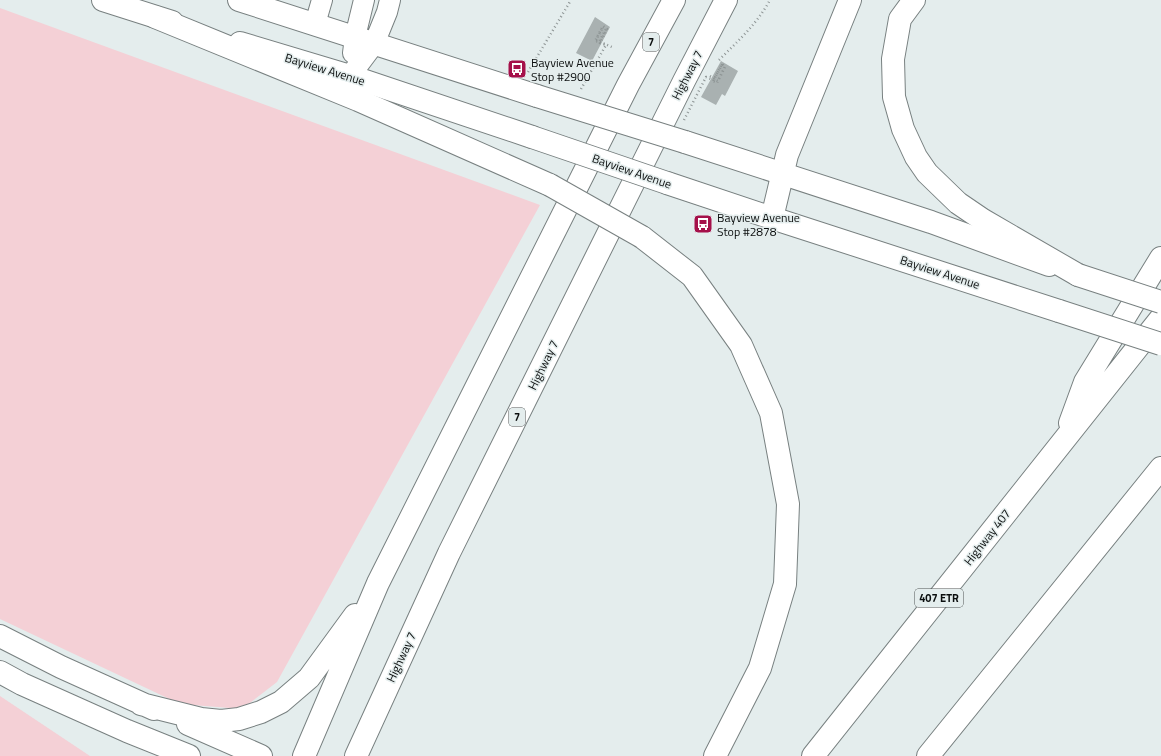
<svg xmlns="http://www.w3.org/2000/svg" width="1161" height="756" viewBox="0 0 1161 756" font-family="'Titillium Web',sans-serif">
<rect width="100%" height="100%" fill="#e4eded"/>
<path fill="#f4d0d6" d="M0,8L540,205L277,682L242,709L180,704L0,619Z
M0,696L90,756H0Z"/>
<path fill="#a9b1b1" d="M595,17L610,27L592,61L576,53Z
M721,61L738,71L725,96L722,94L716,105L701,97Z"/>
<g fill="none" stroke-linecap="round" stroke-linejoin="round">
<g stroke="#788080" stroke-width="22">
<path id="minor" d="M315,24L322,0
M353,53L355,37L364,0
M350,76L374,44L387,12L390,0"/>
</g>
<g stroke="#788080" stroke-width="24">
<path id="major" d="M103,0L172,22
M239,0L537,96
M240,43L350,76L532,137
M685,142L931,222L1049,265
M667,183L772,218L1059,311
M0,636L61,667L154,709
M0,672L22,684L127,731L189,756
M141,704L201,719L221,721L239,719L261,712L281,702L309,678L355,615
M188,724L261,756
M304,756L378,583L628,85L674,0
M356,756L449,553L684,81L726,0"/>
</g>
<g stroke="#788080" stroke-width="24">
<path id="highway" d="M914,0L900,19L893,59L894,97L903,129L916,157L927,173L958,203L983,220L1078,275
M155,17L358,100L550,185
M772,218L787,155L850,0
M642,237L692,276L741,345L771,413L788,504L785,584L760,668L715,756
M1070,423L1085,382L1161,258
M813,756L1161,318
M928,756L1161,468"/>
</g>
<path stroke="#8e9595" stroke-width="2.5" stroke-dasharray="1 3" stroke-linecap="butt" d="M719,60C738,41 757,24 770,0
M528,72L571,0
M710,76L718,81L725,67L722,65L713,81L717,83L725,66L722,64L713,81L711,79
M581,89L606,45L600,43L607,29L603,26L595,41L599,42L606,29L603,27L596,40L614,48"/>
<use href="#minor" stroke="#fff" stroke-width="20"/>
<use href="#major" stroke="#fff" stroke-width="22"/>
<use href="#highway" stroke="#fff" stroke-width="22"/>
<g stroke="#788080" stroke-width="24" stroke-linecap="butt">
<path id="major-bridge" d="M537,96L685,142
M532,137L667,183
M1078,275L1161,302
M1059,311L1161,344"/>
</g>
<g stroke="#788080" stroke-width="24" stroke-linecap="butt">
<path id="highway-bridge" d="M550,185L642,237"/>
</g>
<path stroke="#8e9595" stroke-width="2.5" stroke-dasharray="1 3" stroke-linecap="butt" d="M684,120L706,77L711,79"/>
<use href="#major-bridge" stroke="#fff" stroke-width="22"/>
<use href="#highway-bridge" stroke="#fff" stroke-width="22"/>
</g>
<defs>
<g id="bus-square" transform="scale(1)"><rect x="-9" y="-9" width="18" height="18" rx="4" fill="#a5104a" stroke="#e4eded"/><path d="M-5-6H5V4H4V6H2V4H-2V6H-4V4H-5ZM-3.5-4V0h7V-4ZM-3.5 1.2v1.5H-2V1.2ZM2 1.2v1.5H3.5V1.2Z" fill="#fff"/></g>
</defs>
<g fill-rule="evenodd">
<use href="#bus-square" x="517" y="69"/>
<use href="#bus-square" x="703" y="224"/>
</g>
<g text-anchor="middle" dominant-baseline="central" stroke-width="3" stroke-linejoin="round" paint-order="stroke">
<g fill="#e4eded" stroke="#4c5151" stroke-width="1">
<rect x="643" y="33" width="16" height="18" rx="3"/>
<rect x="509" y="408" width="16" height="18" rx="3"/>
<rect x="915" y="589" width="48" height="18" rx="3"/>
</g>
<g font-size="11" font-weight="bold" fill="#0b0e0e">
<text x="651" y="42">7</text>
<text x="517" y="417">7</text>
<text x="939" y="598">407 ETR</text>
</g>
<g font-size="12" fill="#0b0e0e" stroke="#e4eded" text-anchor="start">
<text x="531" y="62">Bayview Avenue<tspan x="531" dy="14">Stop #2900</tspan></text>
<text x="717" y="217">Bayview Avenue<tspan x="717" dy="14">Stop #2878</tspan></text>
</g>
<g font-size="12" fill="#0b0e0e" stroke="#e4eded">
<text transform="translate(325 69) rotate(17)">Bayview Avenue</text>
<text transform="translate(687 75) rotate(-63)">Highway 7</text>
<text transform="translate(632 171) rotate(19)">Bayview Avenue</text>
<text transform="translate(940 272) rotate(18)">Bayview Avenue</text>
<text transform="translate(543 365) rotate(-64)">Highway 7</text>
<text transform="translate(987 537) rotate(-52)">Highway 407</text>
<text transform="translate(401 657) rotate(-65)">Highway 7</text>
</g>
</g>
</svg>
